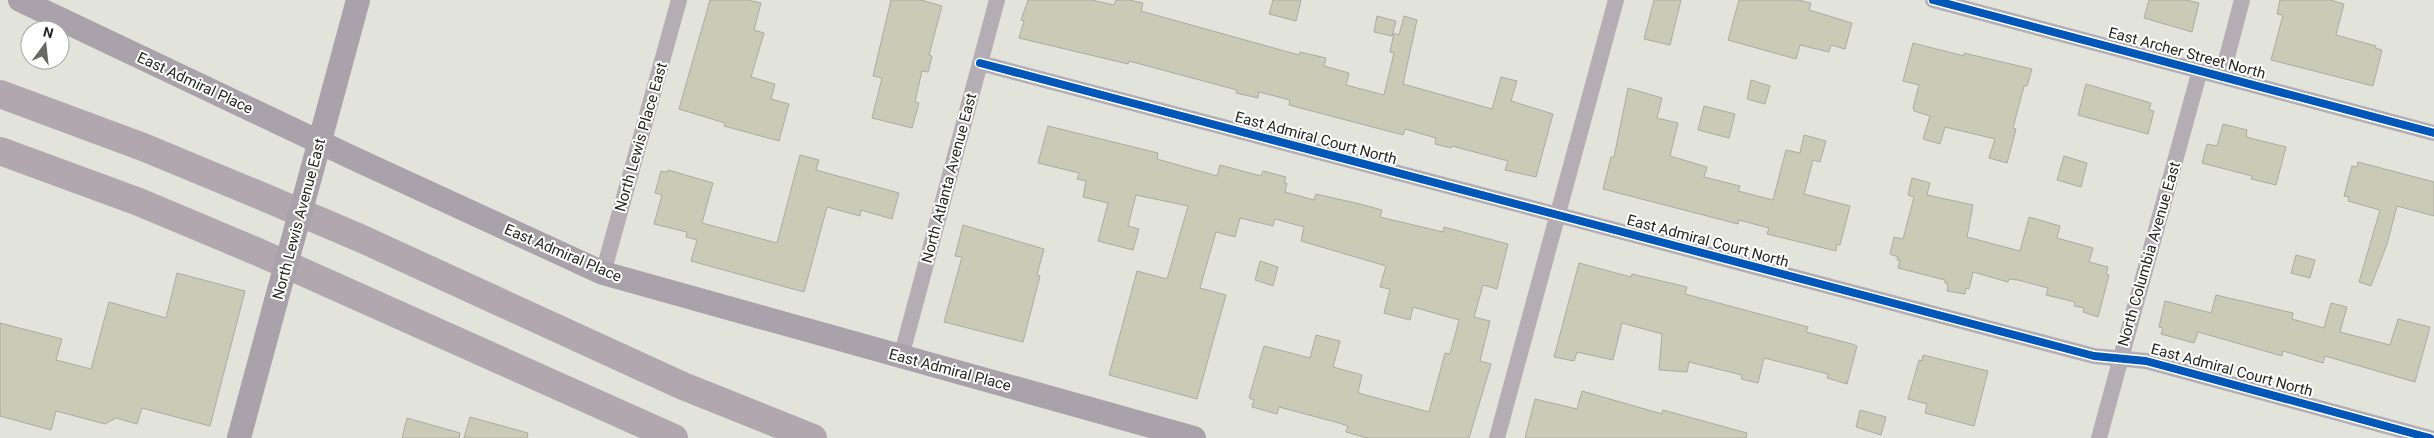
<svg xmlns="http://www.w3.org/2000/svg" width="2434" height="438" viewBox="0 0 2434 438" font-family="Roboto,sans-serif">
<rect width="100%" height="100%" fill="#e2e3da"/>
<path fill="#c9cbb7" stroke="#aaaba4" d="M710,0H748L761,3L754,30L764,33L751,77L775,84L771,99L789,104L779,141L724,126L725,123L679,109Z
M891,0H921L942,6L929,55L932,56L928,72L922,71L915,102L919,103L912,128L872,118L882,78L873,76Z
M1028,0H1092L1114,5L1116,0H1129L1143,3L1141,11L1299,55L1300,52L1326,58L1324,66L1349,73L1346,85L1384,95L1394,53L1390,52L1394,33L1399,35L1404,16L1417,20L1403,84L1492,109L1501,77L1517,81L1511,101L1553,114L1536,177L1505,170L1508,161L1452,146L1451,148L1435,144L1436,138L1405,129L1403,135L1289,105L1290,100L1259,92L1258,98L1236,93L1237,90L1129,61L1128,64L1019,38L1024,21L1021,20Z
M1273,0H1301L1296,21L1269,14Z
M1654,0H1681L1670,45L1644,39Z
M1739,0H1798L1811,3L1809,10L1852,23L1845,49L1831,45L1829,52L1800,45L1796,59L1728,40Z
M2149,0H2186L2199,3L2192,32L2144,18Z
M2280,0H2330L2344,4L2336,35L2376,46L2375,48L2382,50L2373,86L2271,60L2283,15L2277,14Z
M1377,16L1396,21L1392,36L1374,32Z
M1913,43L1964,56V53L2032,69L2027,86H2024L2013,128L2016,129L2007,163L1989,158L1995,139L1945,127L1940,144L1923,139L1930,116L1914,111L1913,108L1919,85L1903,81Z
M1751,80L1770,86L1765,104L1747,99Z
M2086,84L2151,103L2149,110L2154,111L2148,134L2078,115Z
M1628,88L1662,98L1657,118L1678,123L1670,156L1707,167L1704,177L1740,186L1738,191L1773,200L1786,150L1800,153L1804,135L1826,141L1820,162L1813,160L1804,194L1850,206L1840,245L1837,244L1836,251L1767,234L1769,228L1739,220L1738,224L1603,189L1611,157H1614Z
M1704,106L1735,114L1729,138L1698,130Z
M2223,124L2247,130L2246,137L2286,147L2276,185L2251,179L2252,176L2202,163L2207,144L2217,146Z
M1048,126L1158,153L1157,159L1217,176L1220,165L1261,176L1263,171L1286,177L1284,183H1287L1285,192L1314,200L1316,194L1360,204L1382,210L1380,217L1443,232L1444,227L1508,244L1497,289L1483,285L1474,317L1490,321L1480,361L1491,364L1469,438H1367L1346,432L1348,426L1339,423L1279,407L1277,414L1252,407L1254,400L1249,398L1264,346L1310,358L1316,335L1340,341L1333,367L1362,375L1358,393L1429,412L1445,353L1450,354L1459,320L1413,307L1410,320L1384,313L1390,289L1380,287L1386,266L1301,241L1304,227L1275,219L1273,226L1240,218L1235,237L1216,232L1200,288L1226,295L1197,399L1109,375L1137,271L1167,279L1188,206L1136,195L1128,226L1139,229L1133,250L1098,241L1108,203L1083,197L1086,181L1077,179L1079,173L1038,163Z
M800,155L819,160L816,170L899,193L892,219L861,210L860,216L827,207L804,292L691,261L697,240L686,237L687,232L654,224L662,195L655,193L661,171L668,172V170L713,183L702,223L777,243Z
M2064,156L2087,163L2081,187L2057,180Z
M2358,162L2434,182V216L2397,206L2387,244L2371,286L2359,282L2380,210L2348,201L2349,197L2344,196L2352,166L2357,167Z
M1912,178L1930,183L1927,195L1973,205L1967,237L2020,251L2029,217L2060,226L2057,238L2093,248L2089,262L2108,267L2106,274L2109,275L2098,317L2083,312L2084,308L2074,306L2075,302L2046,295L2048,288L2018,280L2009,279L2008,282L1973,272L1969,289L1966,288L1965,294L1947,291L1948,284L1945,283V280L1898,268L1900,260H1897L1898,257L1890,254L1894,237L1903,239L1914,197L1908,195Z
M963,225L1044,249L1037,275L1040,276L1023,342L944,322L962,257L955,256Z
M2296,255L2315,260L2310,278L2291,273Z
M1260,261L1278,267L1273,286L1255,280Z
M1579,263L1631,277L1632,274L1687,287L1685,294L1808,327L1806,332L1852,344L1857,346L1847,384L1827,378L1828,374L1764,358L1758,383L1741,379L1742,375L1689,362L1687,372L1659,370L1662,334L1622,323L1613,360L1577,352L1574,361L1554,357Z
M177,273L245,291L210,426L142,408L137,424L116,418L105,424L56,411L51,430L0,416V323L62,339L56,360L91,369L109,302L166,318Z
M2216,295L2293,313L2292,319L2324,328L2331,303L2347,307L2340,332L2390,345L2398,319L2430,327L2415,382L2325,356L2323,363L2283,351L2282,356L2198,332L2194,343L2161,334L2163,328L2159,327L2165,301L2211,313Z
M1923,355L1988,371L1974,426L1925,413L1927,404L1908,399L1919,360L1922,361Z
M1582,391L1662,414L1663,410L1747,433L1746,438H1525L1535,399L1577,409Z
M1860,410L1886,417L1881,435L1856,427Z
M470,417L528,433L527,438H464Z
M407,418L460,433L459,438H402Z"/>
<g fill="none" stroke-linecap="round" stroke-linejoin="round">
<path stroke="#b4adb3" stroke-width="16" d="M1933,0L2434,133
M980,63L2060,347L2094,356L2146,361L2430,438
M2222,76L2242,0
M603,273L679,0
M901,357L997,0
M1497,438L1616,0
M2099,438L2200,70"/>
<path stroke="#aaa2aa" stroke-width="24" d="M20,0L353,158L603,273L1194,438
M312,170L358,0
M239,438L276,301"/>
<path stroke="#b0a8ae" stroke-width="28" d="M0,94L143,147L266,198L360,238L683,386L813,438
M0,151L139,202L258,252L674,438"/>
<path stroke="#aaa2aa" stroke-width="24" d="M276,301L312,170"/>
<g stroke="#fff" stroke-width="11">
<path id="cycleway" d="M1933,0L2434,133
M980,63L2060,347L2094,356L2146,361L2430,438"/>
</g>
<use href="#cycleway" stroke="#0057b8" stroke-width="8"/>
</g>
<g text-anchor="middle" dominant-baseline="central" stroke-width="4" stroke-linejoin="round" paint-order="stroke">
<g font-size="15" fill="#262721" stroke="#fff">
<text transform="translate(2187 53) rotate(15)">East Archer Street North</text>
<text transform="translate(195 83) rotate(25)">East Admiral Place</text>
<text transform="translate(641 137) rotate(-74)">North Lewis Place East</text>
<text transform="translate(1316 138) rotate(15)">East Admiral Court North</text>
<text transform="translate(949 178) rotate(-75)">North Atlanta Avenue East</text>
<text transform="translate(299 219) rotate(-75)">North Lewis Avenue East</text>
<text transform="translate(1708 241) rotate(15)">East Admiral Court North</text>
<text transform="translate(563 253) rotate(23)">East Admiral Place</text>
<text transform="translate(2149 254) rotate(-74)">North Columbia Avenue East</text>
<text transform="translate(950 370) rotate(15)">East Admiral Place</text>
<text transform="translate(2232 370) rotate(15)">East Admiral Court North</text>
</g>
</g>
<g transform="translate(45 45) rotate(15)"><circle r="24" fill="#ffffff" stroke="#a8a9a6"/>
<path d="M0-4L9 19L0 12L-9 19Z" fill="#686962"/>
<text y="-8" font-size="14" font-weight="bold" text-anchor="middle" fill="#262721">N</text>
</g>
</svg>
